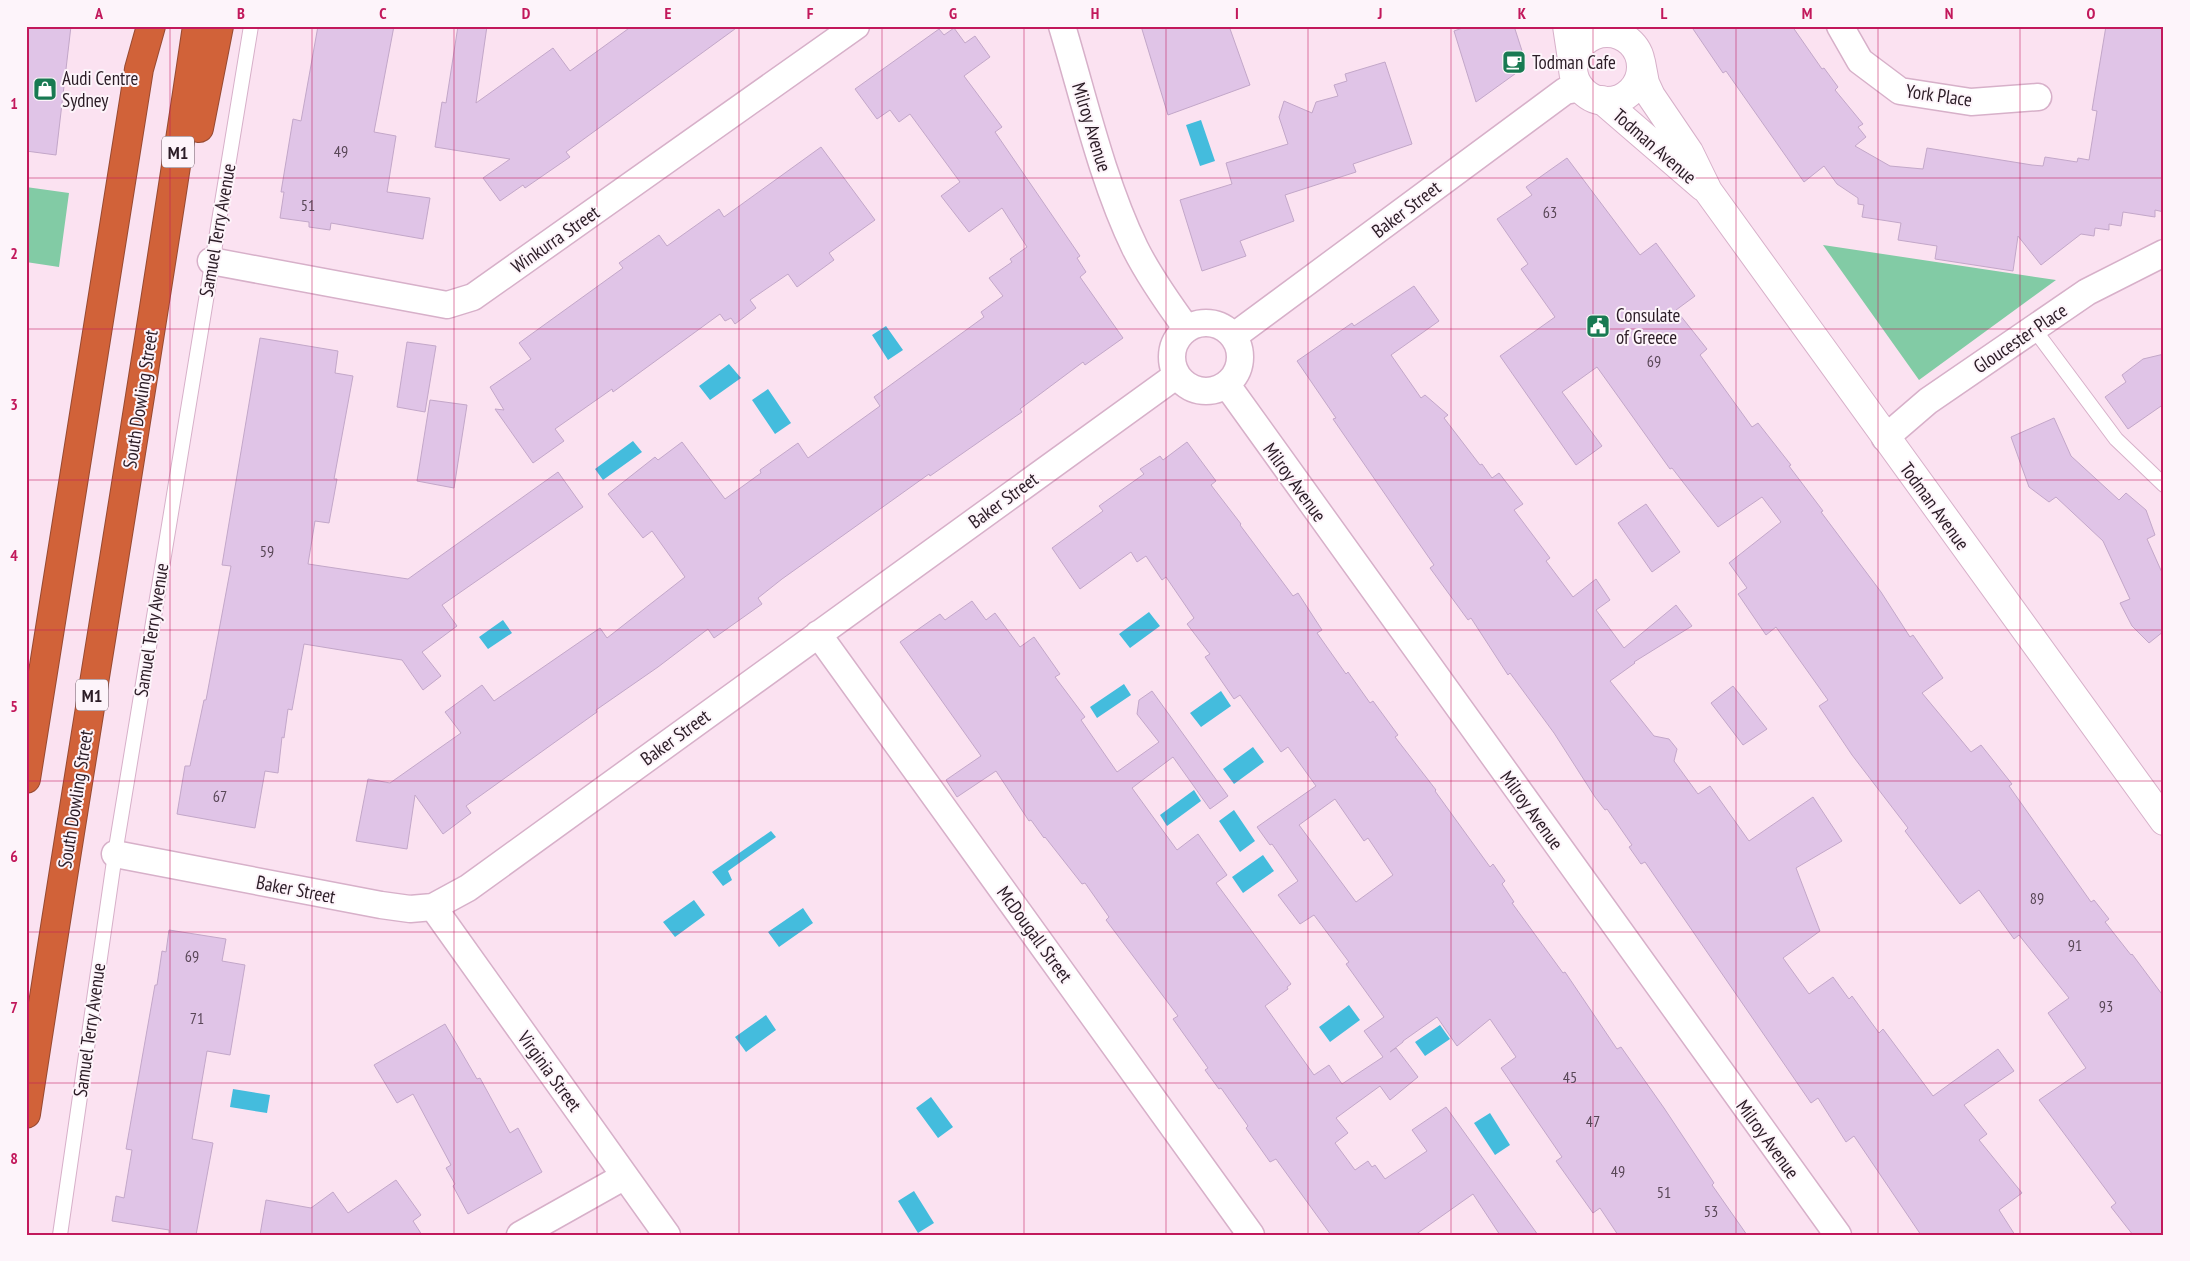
<svg xmlns="http://www.w3.org/2000/svg" width="2190" height="1261" viewBox="0 0 2190 1261" font-family="'PT Sans Narrow',sans-serif">
<rect width="100%" height="100%" fill="#fbe2f1"/>
<path fill="#82cba5" d="M26,187L69,193L59,267L26,262Z
M1823,245L2056,280L1919,380Z"/>
<path fill="#44bcdd" d="M1201,120L1215,161L1200,166L1186,125Z
M886,326L903,350L888,360L872,335Z
M729,364L741,378L710,400L699,386Z
M768,389L791,423L775,434L752,400Z
M633,441L642,452L603,480L595,469Z
M1149,612L1160,626L1130,648L1119,634Z
M503,620L512,633L488,649L479,637Z
M1124,684L1131,695L1097,718L1090,707Z
M1221,691L1231,706L1201,727L1190,713Z
M1253,747L1264,762L1234,784L1223,769Z
M1194,790L1201,801L1167,826L1160,815Z
M1234,810L1255,841L1240,852L1219,821Z
M771,831L776,837L728,871L732,880L723,886L712,872Z
M1263,855L1274,871L1243,893L1232,877Z
M694,900L705,915L675,937L663,922Z
M803,908L813,923L779,947L768,932Z
M1349,1005L1360,1020L1330,1042L1319,1027Z
M766,1015L776,1030L746,1052L735,1037Z
M1440,1025L1450,1039L1425,1056L1415,1042Z
M233,1089L270,1095L267,1113L230,1107Z
M931,1097L953,1127L938,1138L916,1108Z
M1490,1113L1510,1145L1495,1155L1474,1123Z
M914,1191L934,1223L918,1233L898,1201Z"/>
<path fill="#e0c4e7" stroke="#c3a7c9" fill-rule="evenodd" d="M26,26H71L56,155L26,151Z
M318,26H394L374,132L396,136L387,192L430,198L423,239L331,223L330,230L309,227V222L280,218L284,192H281L293,119L301,121Z
M458,26H487L476,103L553,48L570,71L632,26H739L566,152L570,157L525,188L523,185L500,201L483,178L510,159L435,147L442,102L446,103Z
M1141,26H1229L1250,85L1168,115Z
M1468,26H1514L1524,57L1519,71L1476,102L1454,31Z
M1691,26H1792L1822,69L1824,68L1838,87L1835,90L1863,124L1858,127L1866,137L1855,146L1890,166L1923,169L1927,148L2032,165L2043,166L2045,157L2077,162L2078,158L2089,160L2097,111L2092,110L2106,26H2164V212L2155,210V217L2123,212L2121,226L2109,224V230L2095,228L2094,236L2081,234L2041,265L2018,236L2013,271L1935,259L1937,246L1898,240L1901,223L1862,217L1864,205L1858,204V198L1837,184L1824,166L1804,182L1726,71L1723,73Z
M954,28L965,43L975,36L990,57L964,76L1002,127L995,132L1080,256L1077,258L1086,272L1080,277L1123,338L1085,365L1083,362L1020,409L1022,412L930,476L929,474L782,579L758,598L762,604L714,638L708,629L658,667L596,710L597,712L466,806L471,813L443,834L415,795L407,849L356,841L368,779L390,783L461,733L445,712L482,685L494,701L600,628L607,638L685,577L652,531L643,538L608,494L655,457L658,460L682,442L725,499L761,473L760,470L798,443L808,458L880,406L874,397L984,317L981,312L1003,296L989,278L1012,262L1010,259L1027,247L1002,208L969,232L941,196L960,182L910,114L899,122L890,110L877,119L855,89L939,29L944,35Z
M1385,62L1412,144L1353,164L1356,172L1285,195L1294,221L1240,241L1246,256L1202,271L1180,200L1232,184L1226,163L1288,144L1279,117L1284,101L1312,113L1316,102L1338,96L1334,85L1347,81L1345,74Z
M821,147L875,220L829,253L834,260L797,287L788,274L750,300L756,308L735,324L731,318L725,321L720,314L613,392L612,389L555,429L564,441L533,463L495,409L504,410L490,387L531,359L519,343L623,268L619,263L659,235L667,246L719,209L724,217Z
M1567,158L1640,255L1656,243L1695,296L1676,310L1707,349L1700,355L1752,427L1758,423L1791,465L1789,466L1823,511L1821,512L1881,592L1910,637L1913,635L1943,678L1922,693L1971,752L1981,745L2012,784L2009,786L2091,902L2094,900L2109,919L2105,922L2131,955L2132,954L2164,997V1235H2133L2111,1207L2116,1203L2039,1100L2086,1068L2048,1013L2069,998L2019,935L2014,939L1979,890L1960,904L1905,831L1908,828L1852,755L1819,706L1828,700L1776,627L1766,635L1738,594L1747,588L1729,563L1781,522L1762,497L1718,527L1672,468L1670,469L1597,367L1562,392L1602,446L1576,465L1500,356L1555,317L1521,269L1528,264L1497,219L1532,195L1526,187Z
M1414,286L1439,321L1391,355L1421,398L1425,395L1448,415L1444,418L1480,465L1482,464L1492,478L1499,473L1523,504L1514,510L1550,558L1546,561L1573,597L1596,579L1610,600L1596,610L1624,648L1676,605L1692,626L1634,662L1635,663L1610,681L1654,736L1669,739L1677,749L1674,761L1698,794L1710,786L1749,841L1813,797L1842,841L1796,868L1820,931L1783,958L1809,994L1833,977L1849,999L1852,996L1879,1033L1883,1029L1933,1096L1998,1049L2014,1071L1964,1105L1987,1134L1979,1140L2022,1193L1999,1210L2015,1235H1921L1854,1136L1846,1142L1818,1098L1811,1103L1645,862L1641,864L1629,847L1632,845L1607,809L1605,810L1595,797L1554,733L1510,673L1508,675L1471,618L1468,620L1430,568L1434,565L1333,419L1336,418L1297,361L1352,323L1354,326Z
M260,338L338,351L335,373L353,376L334,479H337L329,523L315,521L308,564L408,579L558,472L583,507L442,605L457,626L422,652L441,676L423,690L402,660L304,644L292,710L288,709L284,738L282,737L278,773L265,771L255,828L177,814L185,766H190L204,700H206L231,566L222,565Z
M407,342L436,346L425,412L397,407Z
M2164,354V404L2128,429L2105,397L2126,382L2122,375L2143,359Z
M430,400L467,405L454,488L417,481Z
M2054,418L2071,456L2119,500L2126,493L2146,510L2155,535L2147,539L2164,577V631L2149,643L2132,626L2120,603L2130,599L2103,541L2056,497L2049,502L2029,487L2011,437Z
M1187,442L1216,481L1211,485L1241,524L1240,525L1293,596L1298,593L1322,630L1317,633L1346,674L1348,672L1370,703L1373,701L1398,735L1395,737L1436,790L1435,791L1490,867L1493,864L1505,881L1502,884L1514,902L1512,903L1563,973L1565,972L1617,1049L1621,1047L1664,1108L1714,1183L1712,1185L1747,1235H1618L1600,1208L1593,1213L1556,1161L1562,1157L1501,1068L1516,1057L1490,1019L1457,1046L1437,1017L1403,1041V1042L1390,1052L1396,1048L1418,1077L1390,1100L1380,1086L1336,1118L1348,1133L1335,1143L1355,1170L1368,1161L1372,1167L1375,1165L1385,1179L1427,1151L1412,1130L1446,1107L1538,1235H1500L1473,1194L1415,1235H1331L1276,1159L1270,1162L1246,1128L1248,1126L1221,1088L1219,1089L1205,1070L1208,1068L1173,1019L1178,1016L1106,920L1109,917L1085,883L1082,884L1045,837L1044,838L1031,820L1029,821L996,771L957,797L946,780L981,756L900,642L940,614L945,620L972,601L986,620L995,613L1020,647L1034,637L1060,674L1055,677L1085,717L1081,720L1117,772L1159,742L1137,714L1139,700L1152,691L1228,796L1210,809L1173,757L1132,788L1177,850L1198,834L1227,875L1216,883L1291,984L1287,987L1288,989L1265,1006L1314,1075L1329,1065L1342,1084L1383,1057L1364,1031L1384,1017L1346,964L1349,962L1314,915L1300,924L1278,895L1298,881L1272,844L1270,845L1257,827L1316,786L1288,747L1281,752L1240,695L1234,699L1205,657L1210,654L1187,624L1194,618L1166,577L1162,580L1146,556L1137,562L1131,552L1080,589L1052,548L1103,511L1099,506L1144,474L1140,469L1160,456L1163,460ZM1335,799L1364,841L1368,838L1393,875L1356,902L1299,825Z
M1646,504L1680,552L1652,572L1618,523Z
M1733,686L1767,729L1743,745L1711,703Z
M169,930L226,939L222,961L245,965L230,1055L207,1051L192,1139L213,1143L196,1235H169V1230L112,1221L116,1196L124,1198L132,1150L126,1149L155,985H157L162,951L166,952Z
M445,1024L477,1079L480,1078L510,1133L518,1128L542,1172L468,1214L453,1186L455,1184L446,1168L451,1165L413,1094L397,1103L374,1065Z
M396,1180L421,1215L413,1221L422,1235H260L266,1200L311,1208L333,1192L348,1213Z"/>
<g fill="none" stroke-linecap="round" stroke-linejoin="round">
<g stroke="#d7b0c9" stroke-width="16">
<path id="lane" d="M2034,329L2116,439L2164,485
M60,1235L115,854L251,26"/>
</g>
<g stroke="#d7b0c9" stroke-width="29">
<path id="street" d="M1062,26C1084,99 1102,180 1135,248C1149,276 1168,303 1187,329
M1840,26L1860,61L1900,91L1971,102L2038,97
M211,261L447,305L473,297L856,26
M1172 357a34 34 0 1 1 68 0a34 34 0 1 1-68 0Z
M1234,336L1565,91L1581,88
M1227,385L1838,1235
M1885,438L1928,401L2087,292L2164,253
M818,634L1251,1235
M115,854L381,905L410,909L433,907L468,888L1177,375
M433,907L667,1235
M520,1235L625,1176"/>
</g>
<g stroke="#d7b0c9" stroke-width="30">
<path id="secondary" d="M1567,26L1573,66
M1573 67a34 34 0 1 1 68 0a34 34 0 1 1-68 0Z
M1641,62L1645,83L1651,96L1689,152L1708,191L2164,821
M1602,100L1703,187"/>
</g>
<g stroke="#974a32" stroke-width="30">
<path id="highway" d="M199,128L219,26
M26,779L139,69L151,26
M26,1114C81,751 144,389 197,26"/>
</g>
<use href="#lane" stroke="#fff" stroke-width="14"/>
<use href="#street" stroke="#fff" stroke-width="26"/>
<use href="#secondary" stroke="#fff" stroke-width="28"/>
<use href="#highway" stroke="#d16239" stroke-width="28"/>
</g>
<path fill="none" stroke="#c2185b" stroke-width="1" stroke-opacity="0.55" d="M170,26V1235M312,26V1235M454,26V1235M597,26V1235M739,26V1235M882,26V1235M1024,26V1235M1166,26V1235M1308,26V1235M1451,26V1235M1593,26V1235M1736,26V1235M1878,26V1235M2020,26V1235M26,178H2164M26,329H2164M26,480H2164M26,630H2164M26,781H2164M26,932H2164M26,1083H2164"/>
<defs>
<g id="cafe-square" transform="scale(1.25)"><rect x="-9" y="-9" width="18" height="18" rx="4" fill="#187a52" stroke="#fdf4fa"/><path d="M-5.5-4.5H6V0H3Q3 3.5 0 3.5H-2.5Q-5.5 3.5-5.5 0ZM3-3.2v2h1.7v-2ZM-6 4.5H4V6H-6Z" fill="#fff"/></g>
<g id="shop-square" transform="scale(1.25)"><rect x="-9" y="-9" width="18" height="18" rx="4" fill="#187a52" stroke="#fdf4fa"/><path d="M-5-2.5h2.3a2.7 3.5 0 0 1 5.4 0H5L5.5 6h-11ZM-1.5-2.5h3a1.5 2.3 0 0 0-3 0Z" fill="#fff"/></g>
<g id="civic-square" transform="scale(1.25)"><rect x="-9" y="-9" width="18" height="18" rx="4" fill="#187a52" stroke="#fdf4fa"/><path d="M-.6-6.5H3V-4.5H.6V-3L4-1V1h2V6H-6V1h2V-1L-.6-3ZM-1.2 2.5V6h2.4V2.5Z" fill="#fff"/></g>
</defs>
<g fill-rule="evenodd">
<use href="#cafe-square" x="1514" y="62"/>
<use href="#shop-square" x="45" y="89"/>
<use href="#civic-square" x="1598" y="326"/>
</g>
<g text-anchor="middle" dominant-baseline="central" stroke-width="4" stroke-linejoin="round" paint-order="stroke">
<g font-size="16" fill="#584656">
<text x="341" y="151">49</text>
<text x="308" y="205">51</text>
<text x="1550" y="212">63</text>
<text x="1654" y="361">69</text>
<text x="267" y="551">59</text>
<text x="220" y="796">67</text>
<text x="2037" y="898">89</text>
<text x="2075" y="945">91</text>
<text x="192" y="956">69</text>
<text x="2106" y="1006">93</text>
<text x="197" y="1018">71</text>
<text x="1570" y="1077">45</text>
<text x="1593" y="1121">47</text>
<text x="1618" y="1171">49</text>
<text x="1664" y="1192">51</text>
<text x="1711" y="1211">53</text>
</g>
<g fill="#fdf4fa" stroke="#6a5d66" stroke-width="1">
<rect x="162" y="136.5" width="32" height="31" rx="4"/>
<rect x="76" y="679.5" width="32" height="31" rx="4"/>
</g>
<g font-size="18" font-weight="bold" fill="#2b1c26">
<text x="178" y="152">M1</text>
<text x="92" y="695">M1</text>
</g>
<g font-size="19" fill="#2b1c26" stroke="#fdf4fa" text-anchor="start">
<text x="1532" y="62">Todman Cafe</text>
<text x="62" y="78">Audi Centre<tspan x="62" dy="22">Sydney</tspan></text>
<text x="1616" y="315">Consulate<tspan x="1616" dy="22">of Greece</tspan></text>
</g>
<g font-size="19" fill="#2b1c26" stroke="#fdf4fa">
<text transform="translate(1939 95) rotate(8)">York Place</text>
<text transform="translate(1092 127) rotate(73)">Milroy Avenue</text>
<text transform="translate(1655 146) rotate(41)">Todman Avenue</text>
<text transform="translate(1406 209) rotate(-37)">Baker Street</text>
<text transform="translate(217 230) rotate(-80)">Samuel Terry Avenue</text>
<text transform="translate(555 239) rotate(-35)">Winkurra Street</text>
<text transform="translate(2020 338) rotate(-34)">Gloucester Place</text>
<text transform="translate(140 399) rotate(-81)">South Dowling Street</text>
<text transform="translate(1295 482) rotate(54)">Milroy Avenue</text>
<text transform="translate(1003 500) rotate(-36)">Baker Street</text>
<text transform="translate(1935 506) rotate(54)">Todman Avenue</text>
<text transform="translate(151 630) rotate(-81)">Samuel Terry Avenue</text>
<text transform="translate(675 737) rotate(-36)">Baker Street</text>
<text transform="translate(75 799) rotate(-81)">South Dowling Street</text>
<text transform="translate(1532 810) rotate(54)">Milroy Avenue</text>
<text transform="translate(296 889) rotate(11)">Baker Street</text>
<text transform="translate(1035 934) rotate(54)">McDougall Street</text>
<text transform="translate(89 1030) rotate(-82)">Samuel Terry Avenue</text>
<text transform="translate(550 1071) rotate(54)">Virginia Street</text>
<text transform="translate(1768 1139) rotate(54)">Milroy Avenue</text>
</g>
</g>
<rect width="2190" height="1261" fill="none" stroke="#fdf4fa" stroke-width="55"/>
<rect x="28" y="28" width="2134" height="1206" fill="none" stroke="#c2185b" stroke-width="2"/>
<g font-size="16" text-anchor="middle" font-weight="bold" fill="#c2185b">
<text x="99" y="19">A</text>
<text x="241" y="19">B</text>
<text x="383" y="19">C</text>
<text x="526" y="19">D</text>
<text x="668" y="19">E</text>
<text x="810" y="19">F</text>
<text x="953" y="19">G</text>
<text x="1095" y="19">H</text>
<text x="1237" y="19">I</text>
<text x="1380" y="19">J</text>
<text x="1522" y="19">K</text>
<text x="1664" y="19">L</text>
<text x="1807" y="19">M</text>
<text x="1949" y="19">N</text>
<text x="2091" y="19">O</text>
<text x="14" y="109">1</text>
<text x="14" y="259">2</text>
<text x="14" y="410">3</text>
<text x="14" y="561">4</text>
<text x="14" y="712">5</text>
<text x="14" y="862">6</text>
<text x="14" y="1013">7</text>
<text x="14" y="1164">8</text>
</g>
</svg>
